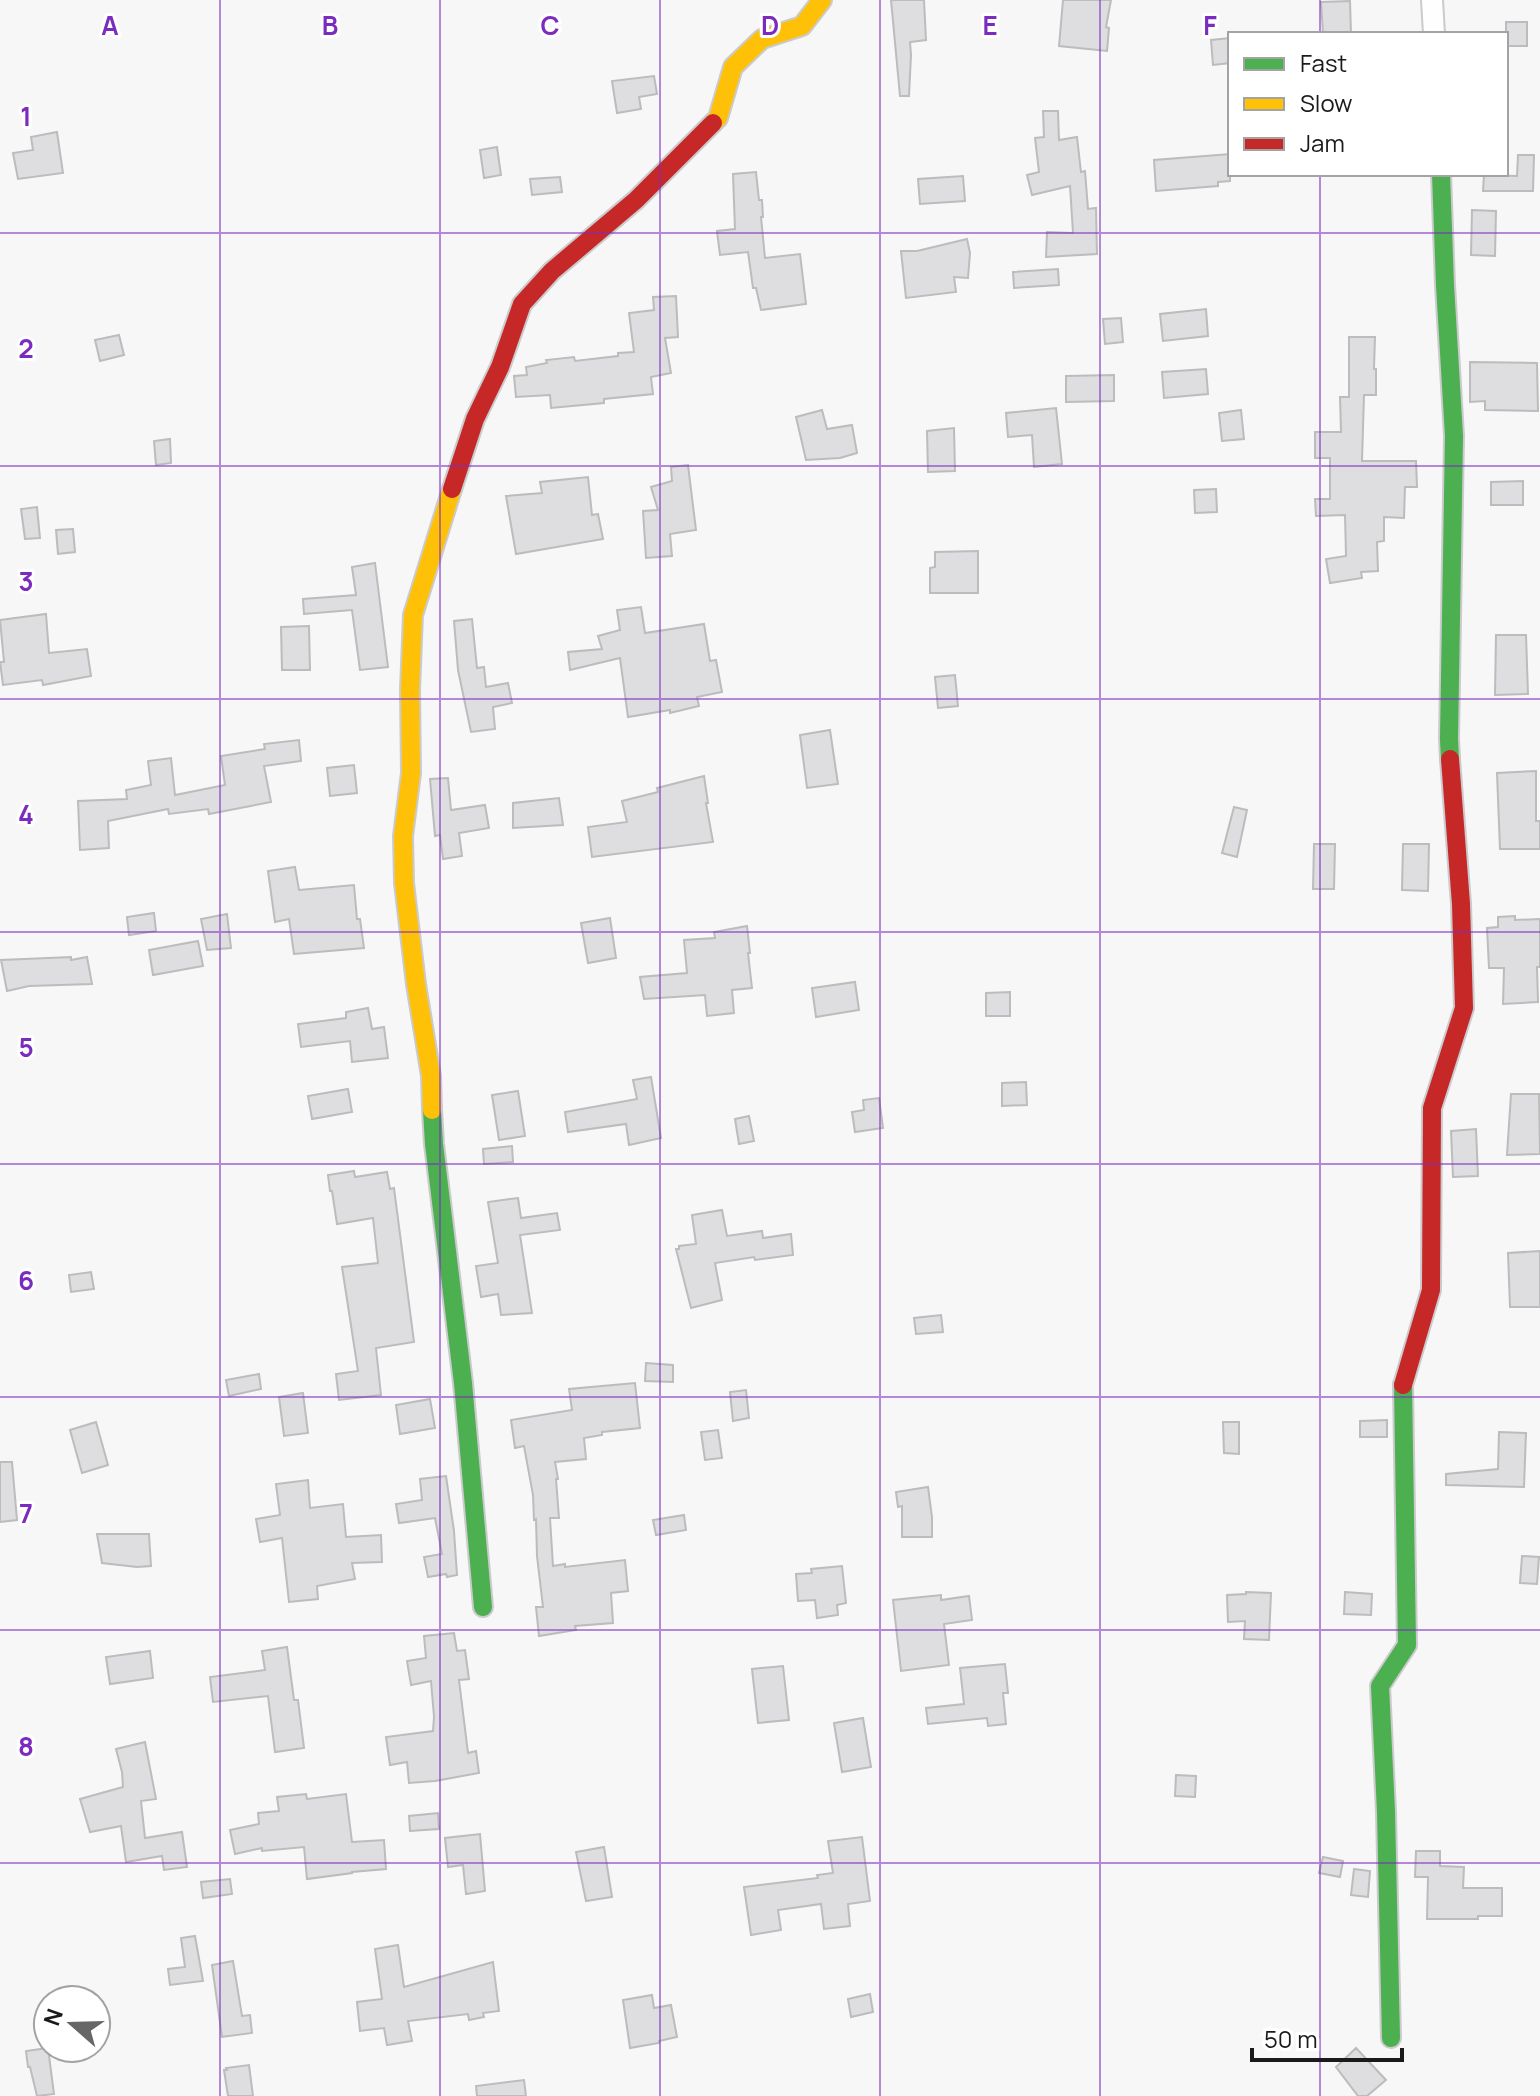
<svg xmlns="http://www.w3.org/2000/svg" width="1540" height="2096" viewBox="0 0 1540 2096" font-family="Manrope,sans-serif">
<rect width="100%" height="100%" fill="#f7f7f8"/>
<path fill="#dedddf" stroke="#bcbcbd" stroke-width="2" d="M891,0H924L926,40L910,42L911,55L909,96H900Z
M1063,0H1111L1106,27L1109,28L1107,51L1059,46Z
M1350,1L1351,34H1323L1321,2Z
M1506,22H1527V46H1506Z
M1230,38V63L1213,65L1211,40Z
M654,76L657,94L639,97L641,109L617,113L612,81Z
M1043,111H1058L1059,140L1077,137L1081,172L1085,171L1088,209L1096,208L1097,254L1046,257L1047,232L1073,233L1070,186L1032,195L1027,175L1039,172L1035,138L1044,137Z
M57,132L63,173L18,179L13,153L33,150L31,137Z
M497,147L501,175L484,178L480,150Z
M1230,154V181L1218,182V186L1156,191L1154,160Z
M1518,155H1534L1533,191H1483L1484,175L1517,176Z
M756,172L759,200H762L763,217H761L765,258L800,254L806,304L761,310L756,288H753L748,252L720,255L717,231L735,229L733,174Z
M963,176L965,201L920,204L918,179Z
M560,177L562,192L532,195L530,179Z
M1472,210L1496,211L1495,256L1471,255Z
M967,239L970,253L968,278L954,277L956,292L906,298L901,251H917Z
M1058,269L1059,285L1014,288L1013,272Z
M676,296L678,337L665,338L671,373L651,377L653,394L604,399V403L551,408L550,395L516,397L514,376L527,375L526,367L547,363L546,360L574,357L575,361L618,356V353L634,352L629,313L654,310L653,297Z
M1206,309L1208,336L1163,341L1160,314Z
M1121,318L1123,342L1105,344L1103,319Z
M119,335L124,355L100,361L95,340Z
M1349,337H1375L1374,369H1376V395H1364L1362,461H1416L1417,487H1405L1404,518L1384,517V541L1377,542L1378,571L1361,572L1362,578L1330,583L1326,559L1346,556L1345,515L1316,516L1315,499H1330V458H1315V432H1341L1340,397H1349Z
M1470,362L1537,363L1538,411L1485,410V401L1470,402Z
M1206,369L1208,394L1164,398L1162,372Z
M1114,375V401L1066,402V376Z
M1056,408L1062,464L1034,467L1032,435L1008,437L1006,413Z
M822,410L827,429L852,425L857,453L840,458L806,460L796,417Z
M1241,410L1244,439L1222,441L1219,413Z
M954,428L955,471L928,472L927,431Z
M170,439L171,463L156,465L154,441Z
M688,465L696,530L670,534L672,556L646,558L643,511L658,510L651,487L672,481L671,467Z
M588,477L592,515L598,514L603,539L516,554L506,496L542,493L540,482Z
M1523,481V505H1491V482Z
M1216,489L1217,512L1195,513L1194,490Z
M37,507L40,538L25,539L21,509Z
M73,529L75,552L58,554L56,530Z
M978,551V593H930V568L935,567V552Z
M375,563L388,667L360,670L352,610L304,614L303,599L356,595L352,567Z
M641,607L645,633L704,624L710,661L716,660L722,692L697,697L699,706L670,713V710L628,717L620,658L570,670L568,652L602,649L598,636L620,630L617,610Z
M46,614L49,653L87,649L91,676L43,685L42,680L3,685L0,662H4L0,620Z
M472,619L477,668L484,667L486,687L508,683L512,703L493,707L495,729L471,732L458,670L454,621Z
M309,626L310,670H282L281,627Z
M1496,635H1526L1528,694L1495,695Z
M955,675L958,706L938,708L935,677Z
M830,730L838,784L807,788L800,735Z
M299,740L301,761L264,766L271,802L209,814L208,809L169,814L168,809L108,821L109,848L80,850L78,801L127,799L126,790L151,785L148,761L171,758L175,795L225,785L221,756L265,749L264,744Z
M354,765L357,793L330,796L327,768Z
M1536,771V821H1540V849H1500L1497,773Z
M704,776L708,803H706L713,842L592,857L588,827L627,822L622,801L658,792L657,788Z
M448,778L451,810L485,805L489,828L459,833L462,856L443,859L440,835L435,836L430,779Z
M559,798L563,825L513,828V803Z
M1234,807L1247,810L1237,857L1222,853Z
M1314,844H1335L1334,889H1313Z
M1403,844H1429L1428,891L1402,890Z
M295,867L299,890L354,885L357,919H360L364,948L294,954L289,919L275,922L268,871Z
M154,913L156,931L129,935L127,917Z
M227,914L231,948L207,950L201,919Z
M1515,916V920L1540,919V967H1537L1538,1002L1503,1004L1504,968H1489L1487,928L1498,927V917Z
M610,918L616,958L588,963L581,923Z
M747,926L750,953H748L752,988L732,990L734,1013L707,1016L705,995L644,999L640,977L687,973L684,940L715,938L714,932Z
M198,941L203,966L153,975L149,950Z
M71,957V960L87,957L92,984L29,986L7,991L1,960Z
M855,982L859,1010L816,1017L812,988Z
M1010,992V1016H986V993Z
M368,1008L372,1029L384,1027L388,1058L352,1062L350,1041L301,1047L298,1024L346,1018V1012Z
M651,1077L661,1138L629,1145L626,1124L568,1132L565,1112L637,1099L633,1080Z
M1026,1082L1027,1105L1002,1106V1083Z
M348,1089L352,1112L312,1119L308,1096Z
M518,1091L525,1136L499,1140L492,1095Z
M1511,1094H1539L1540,1154L1507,1155Z
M879,1098L883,1128L855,1132L852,1112L864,1110L863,1100Z
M749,1116L754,1141L739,1144L735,1119Z
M1476,1129L1478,1176L1453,1177L1451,1131Z
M512,1146L513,1162L484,1164L483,1149Z
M354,1171L355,1177L387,1172L390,1189L394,1188L414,1342L376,1348L381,1395L339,1400L336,1374L358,1371L342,1267L378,1263L373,1218L337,1224L332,1191H330L328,1175Z
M518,1198L521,1218L557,1213L560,1230L520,1235L532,1313L501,1315L498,1294L481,1297L476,1266L498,1263L488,1202Z
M722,1210L727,1236L762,1231L763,1238L791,1234L793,1255L755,1260L754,1257L715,1263L722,1300L691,1308L676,1249H679V1246L696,1244L692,1215Z
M1540,1251V1307H1510L1508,1253Z
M91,1272L94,1289L71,1292L69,1275Z
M941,1315L943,1332L916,1334L914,1318Z
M646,1363L673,1365V1382L645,1381Z
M259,1374L261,1389L229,1396L226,1380Z
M635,1383L640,1428L602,1432V1435L584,1438L586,1459L555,1462L558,1479H556L559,1518H550L553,1566L565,1564V1567L625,1560L628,1591L611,1593L613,1623L575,1626L576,1630L539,1636L536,1607H543L537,1556L536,1519L534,1520L533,1495L524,1446L515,1448L511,1420L572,1410L569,1389Z
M746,1390L749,1418L733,1421L730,1392Z
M303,1393L308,1433L284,1436L279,1397Z
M430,1399L435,1428L400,1434L396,1405Z
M1387,1420V1437H1360V1421Z
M96,1422L108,1465L82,1473L70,1430Z
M1223,1422H1239V1454L1224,1453Z
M718,1430L722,1458L705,1460L701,1432Z
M1499,1432L1526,1433L1524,1487L1446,1485V1474L1498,1469Z
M0,1462H12L17,1520L0,1522Z
M446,1476L454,1531L457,1575L447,1577L446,1574L428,1577L424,1557L442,1554L435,1518L399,1523L396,1504L422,1500L420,1479Z
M308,1480L310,1508L343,1504L346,1537L381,1535L382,1562L352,1563L355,1579L317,1586L318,1599L289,1602L282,1538L260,1542L256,1519L280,1515L276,1484Z
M928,1487L932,1517V1537H902V1506L898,1507L896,1492Z
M684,1515L686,1530L656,1535L653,1520Z
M97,1534H149L151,1566L137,1567L102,1563Z
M1522,1556L1539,1557L1537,1584L1520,1583Z
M842,1566L846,1603L837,1605L838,1615L817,1618L815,1600L798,1601L796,1574L812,1573L811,1569Z
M1246,1592L1271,1593L1269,1640L1244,1639L1245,1621L1228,1622L1227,1595L1246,1594Z
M1345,1592L1372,1594L1371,1615L1344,1614Z
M941,1595V1600L969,1596L972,1620L944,1624L949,1665L901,1671L893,1600Z
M454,1633L457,1651L465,1650L469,1679L459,1680L468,1753L476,1751L479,1773L435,1781L409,1783L407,1762L390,1765L386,1737L433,1731L434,1717L431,1681L411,1685L407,1661L426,1658L424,1636Z
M287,1647L294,1700H298L304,1748L275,1752L268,1696L213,1702L210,1677L265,1670L262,1651Z
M150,1651L153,1678L110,1684L106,1657Z
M1005,1664L1008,1693H1003L1006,1724L988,1726L987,1718L928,1724L926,1708L964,1704L960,1668Z
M783,1666L789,1720L758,1723L752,1669Z
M863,1718L871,1767L842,1772L834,1723Z
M145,1742L156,1799L141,1801L145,1838L182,1832L187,1867L164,1870L162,1856L126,1862L121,1826L90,1832L80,1799L123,1787L122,1772L116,1749Z
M1176,1775L1196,1776L1195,1797L1175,1796Z
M306,1794L307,1799L346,1794L352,1842L384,1840L386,1869L352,1872V1873L307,1879L304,1847L262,1851V1848L235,1854L230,1830L259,1824L258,1813L279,1811L277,1797Z
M438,1813L439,1829L410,1831L409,1816Z
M480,1834L485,1891L466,1894L463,1865L448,1867L445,1838Z
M862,1837L870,1901L848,1904L850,1926L824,1929L821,1904L778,1910L781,1930L751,1935L744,1887L818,1878L817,1875L833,1873L828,1841Z
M604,1847L612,1897L586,1901L576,1852Z
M1416,1851H1440V1866L1464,1867L1463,1888H1502V1916H1478V1919H1427L1428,1877H1415Z
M1323,1857L1343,1861L1340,1877L1319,1873Z
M1354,1869L1370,1871L1368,1897L1351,1895Z
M230,1879L232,1894L203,1898L201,1882Z
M195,1936L203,1981L170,1985L168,1969L185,1967L181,1938Z
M398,1945L404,1987L493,1962L499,2011L483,2013L484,2017L469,2020L468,2014L408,2021L412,2041L387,2045L384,2028L360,2031L357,2002L382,1999L375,1949Z
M233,1961L242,2016L250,2015L252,2033L222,2037L212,1965Z
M870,1994L873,2012L851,2017L848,1999Z
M652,1995L654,2008L671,2005L677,2037L659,2041V2043L630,2048L623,2000Z
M48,2048L54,2094L37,2096L30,2067H28L26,2051Z
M1356,2048L1386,2080L1367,2096H1358L1336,2067Z
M249,2065L253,2096H228L224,2070H227L226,2068Z
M524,2080L526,2096H477L476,2086Z"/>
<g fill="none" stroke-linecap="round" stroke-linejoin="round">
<g stroke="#cbcacc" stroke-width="24">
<path id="street" d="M1432,0L1434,34"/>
</g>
<g stroke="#cbcacc" stroke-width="22">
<path id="fast" d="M1441,174L1445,285L1454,436L1449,739L1450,759
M432,1110L434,1144L463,1383L483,1607
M1391,2038L1386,1812L1380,1686L1407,1645L1403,1385"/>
</g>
<g stroke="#cbcacc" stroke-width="22">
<path id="slow" d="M713,123L718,118L733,67L762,39L802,26L822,0
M432,1110L431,1076L416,984L404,883L403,836L411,773L410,689L413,615L452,489"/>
</g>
<g stroke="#cbcacc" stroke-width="22">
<path id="jam" d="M452,489L475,419L500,367L522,304L552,271L636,200L713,123
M1403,1385L1431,1290L1432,1108L1464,1008L1461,904L1450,759"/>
</g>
<use href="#street" stroke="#fefefe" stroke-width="20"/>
<use href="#fast" stroke="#4caf50" stroke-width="18"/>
<use href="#slow" stroke="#ffc107" stroke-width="18"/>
<use href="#jam" stroke="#c62828" stroke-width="18"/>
</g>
<path fill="none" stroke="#7b2cbf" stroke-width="2" stroke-opacity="0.55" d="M220,0V2096M440,0V2096M660,0V2096M880,0V2096M1100,0V2096M1320,0V34M1320,174V2096M0,233H1540M0,466H1540M0,699H1540M0,932H1540M0,1164H1540M0,1397H1540M0,1630H1540M0,1863H1540"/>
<g font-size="26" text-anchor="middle" font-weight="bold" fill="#7b2cbf" stroke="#fff" stroke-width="6" stroke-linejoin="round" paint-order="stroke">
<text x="110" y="35">A</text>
<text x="330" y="35">B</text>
<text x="550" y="35">C</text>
<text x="770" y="35">D</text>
<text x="990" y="35">E</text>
<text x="1210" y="35">F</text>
<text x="26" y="126">1</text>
<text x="26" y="358">2</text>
<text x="26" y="591">3</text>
<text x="26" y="824">4</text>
<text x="26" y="1057">5</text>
<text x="26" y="1290">6</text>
<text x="26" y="1523">7</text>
<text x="26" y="1756">8</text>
</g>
<rect x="1228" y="32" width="280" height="144" fill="#ffffff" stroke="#a3a3a4" stroke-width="2"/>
<rect x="1244" y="58" width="40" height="12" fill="#4caf50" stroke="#a3a3a4" stroke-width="2"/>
<text x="1300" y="72" font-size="24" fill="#1a1a1b">Fast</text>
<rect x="1244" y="98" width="40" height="12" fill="#ffc107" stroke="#a3a3a4" stroke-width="2"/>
<text x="1300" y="112" font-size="24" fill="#1a1a1b">Slow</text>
<rect x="1244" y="138" width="40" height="12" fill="#c62828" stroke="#a3a3a4" stroke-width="2"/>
<text x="1300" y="152" font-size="24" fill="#1a1a1b">Jam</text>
<g transform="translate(72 2024) rotate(290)"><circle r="38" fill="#ffffff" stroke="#a3a3a4" stroke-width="2"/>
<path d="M0-6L14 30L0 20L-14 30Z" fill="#676768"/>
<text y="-12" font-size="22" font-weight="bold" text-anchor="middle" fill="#1a1a1b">N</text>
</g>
<path d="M1252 2048v12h150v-12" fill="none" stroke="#1a1a1b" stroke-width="4"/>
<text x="1264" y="2048" font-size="24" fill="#1a1a1b" stroke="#ffffff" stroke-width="6" paint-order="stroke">50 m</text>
</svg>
